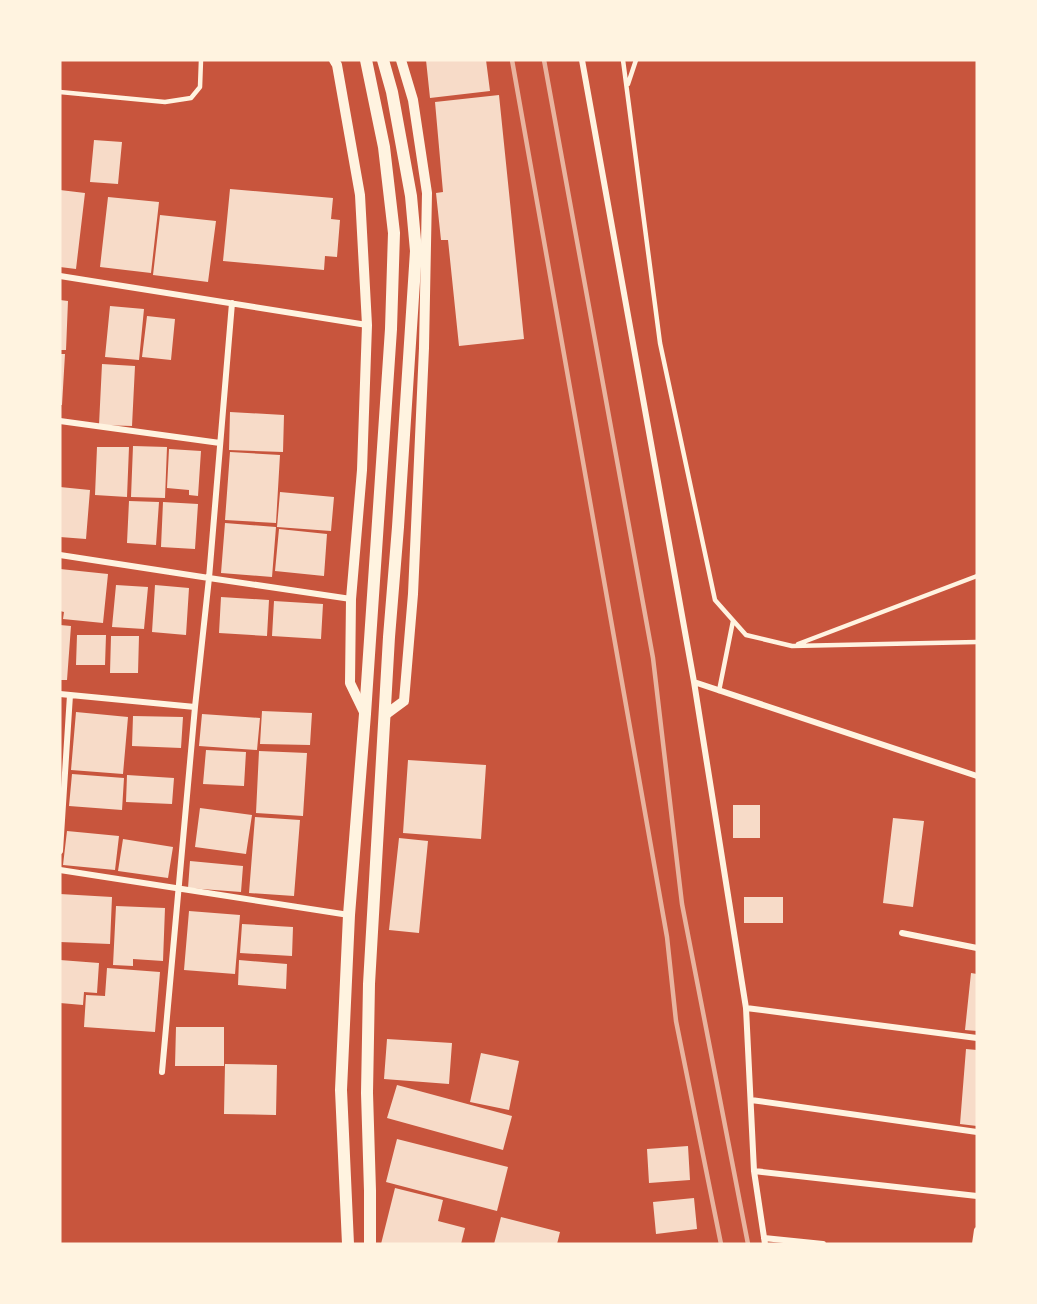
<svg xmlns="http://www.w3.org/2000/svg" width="1037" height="1304" viewBox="0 0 1037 1304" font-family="'Work Sans',sans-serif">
<rect width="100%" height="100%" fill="#c8553d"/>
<path fill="#f7dbc8" d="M426,60H486L490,91L430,98Z
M499,95L524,339L459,346L448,240H441L436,193L443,192L435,102Z
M94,140L122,142L118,184L90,182Z
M230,189L333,198L331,219L340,220L337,257L325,256L324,270L223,261Z
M60,190L85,193L76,269L60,267Z
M108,197L159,202L151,273L100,267Z
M160,215L216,221L208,282L153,275Z
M60,300L68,301L66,350H60Z
M110,306L144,309L139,360L105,357Z
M147,316L175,319L171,360L142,357Z
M60,354H65L62,405H60Z
M102,364L135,366L132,426L99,425Z
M230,412L284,415L283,452L229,450Z
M133,446L167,447L165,498L131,497Z
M97,447H129L127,497L95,495Z
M169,449L201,451L198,496L189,495V490L167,488Z
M230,452L280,455L276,523L225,520Z
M60,487L90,490L86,539L60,537Z
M280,492L334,497L331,531L277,527Z
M129,501L159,502L156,545L127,543Z
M163,502L198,504L195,549L161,547Z
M225,523L276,527L272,577L221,573Z
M279,529L327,534L324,576L275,571Z
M60,569L108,574L103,623L63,619L64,612L60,611Z
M116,585L148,587L144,629L112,627Z
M155,585L189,588L186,635L152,632Z
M221,597L269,600L267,636L219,633Z
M274,601L323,604L321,639L272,636Z
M60,625L71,626L67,680H60Z
M77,635H106L105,665H76Z
M111,636H139L138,673H110Z
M262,711L312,713L310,745L260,744Z
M76,712L128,717L123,774L71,770Z
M202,714L260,718L257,750L199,746Z
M133,716L183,717L181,748L132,746Z
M206,750L246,752L244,786L203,784Z
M259,751L307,753L303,816L256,813Z
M408,760L486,765L481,839L403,833Z
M72,774L124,778L122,810L69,806Z
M127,775L174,778L172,804L126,802Z
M733,805H760V838H733Z
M200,808L252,815L246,854L195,847Z
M255,817L300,820L294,896L249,893Z
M893,818L924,821L913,907L883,903Z
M67,831L119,836L115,870L63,865Z
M399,838L428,841L419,933L389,930Z
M123,839L173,847L168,878L118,871Z
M190,861L243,866L241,892L188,888Z
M60,894L112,897L110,944L60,942Z
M744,897H783V923H744Z
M116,906L165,908L163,961L133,959V966L113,965Z
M189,911L240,915L235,974L184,970Z
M242,924L293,927L292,956L240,953Z
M60,960L99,963L97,993L84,992L83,1005L60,1003Z
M239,960L287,964L286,989L238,985Z
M107,968L160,972L155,1032L84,1027L86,995L105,996Z
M971,973L977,974V1031L965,1030Z
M176,1027H224V1066H175Z
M387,1039L452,1043L449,1084L384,1079Z
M966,1049L977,1050V1126L960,1124Z
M481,1053L519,1061L509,1110L470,1102Z
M225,1064L277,1065L276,1115L224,1114Z
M397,1085L512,1116L503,1150L387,1118Z
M397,1139L508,1167L497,1211L386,1182Z
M688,1146L690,1180L649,1183L647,1149Z
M395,1188L443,1200L438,1221L465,1228L461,1244H381Z
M694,1198L697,1229L656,1234L653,1202Z
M501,1217L560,1232L557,1244H494Z"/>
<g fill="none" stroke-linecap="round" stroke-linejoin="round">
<path stroke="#fff3e0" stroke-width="4.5" d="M623,60L660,343L715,600L746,635L792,646L977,642
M628,84L636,60
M60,92L165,102L191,98L200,87L201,60
M798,644L977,576
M719,691L733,621"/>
<path stroke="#fff3e0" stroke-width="6" d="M582,60L694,682L977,776
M60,276L367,325
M60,421L220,443
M60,555L209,578L351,599
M694,682L746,1008L754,1171L765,1244
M60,694L195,707
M60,851L70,695
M60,870L349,915
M902,933L977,948
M746,1008L977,1038
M162,1072L195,707L209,578L232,303
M751,1100L977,1132
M754,1171L977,1196
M764,1238L823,1244
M975,1244L977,1230"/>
<path stroke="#fff3e0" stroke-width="10" d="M334,60L337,65L360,195L367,325L362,470L351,599L350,683L365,714
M385,715L404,701L413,594L424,348L427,193L413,100L401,60"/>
<path stroke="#fff3e0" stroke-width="12" d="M348,1244L341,1090L349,915L365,714L391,329L394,233L384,147L366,60
M370,1244V1191L367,1093L369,984L389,637L398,527L416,251L411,196L392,92L383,60"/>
<path stroke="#e9b49f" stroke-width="4.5" d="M512,60L667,937L676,1021L721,1244
M544,60L653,658L682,904L748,1244"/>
</g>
<rect width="1037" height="1304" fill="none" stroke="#fff3e0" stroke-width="123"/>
</svg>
